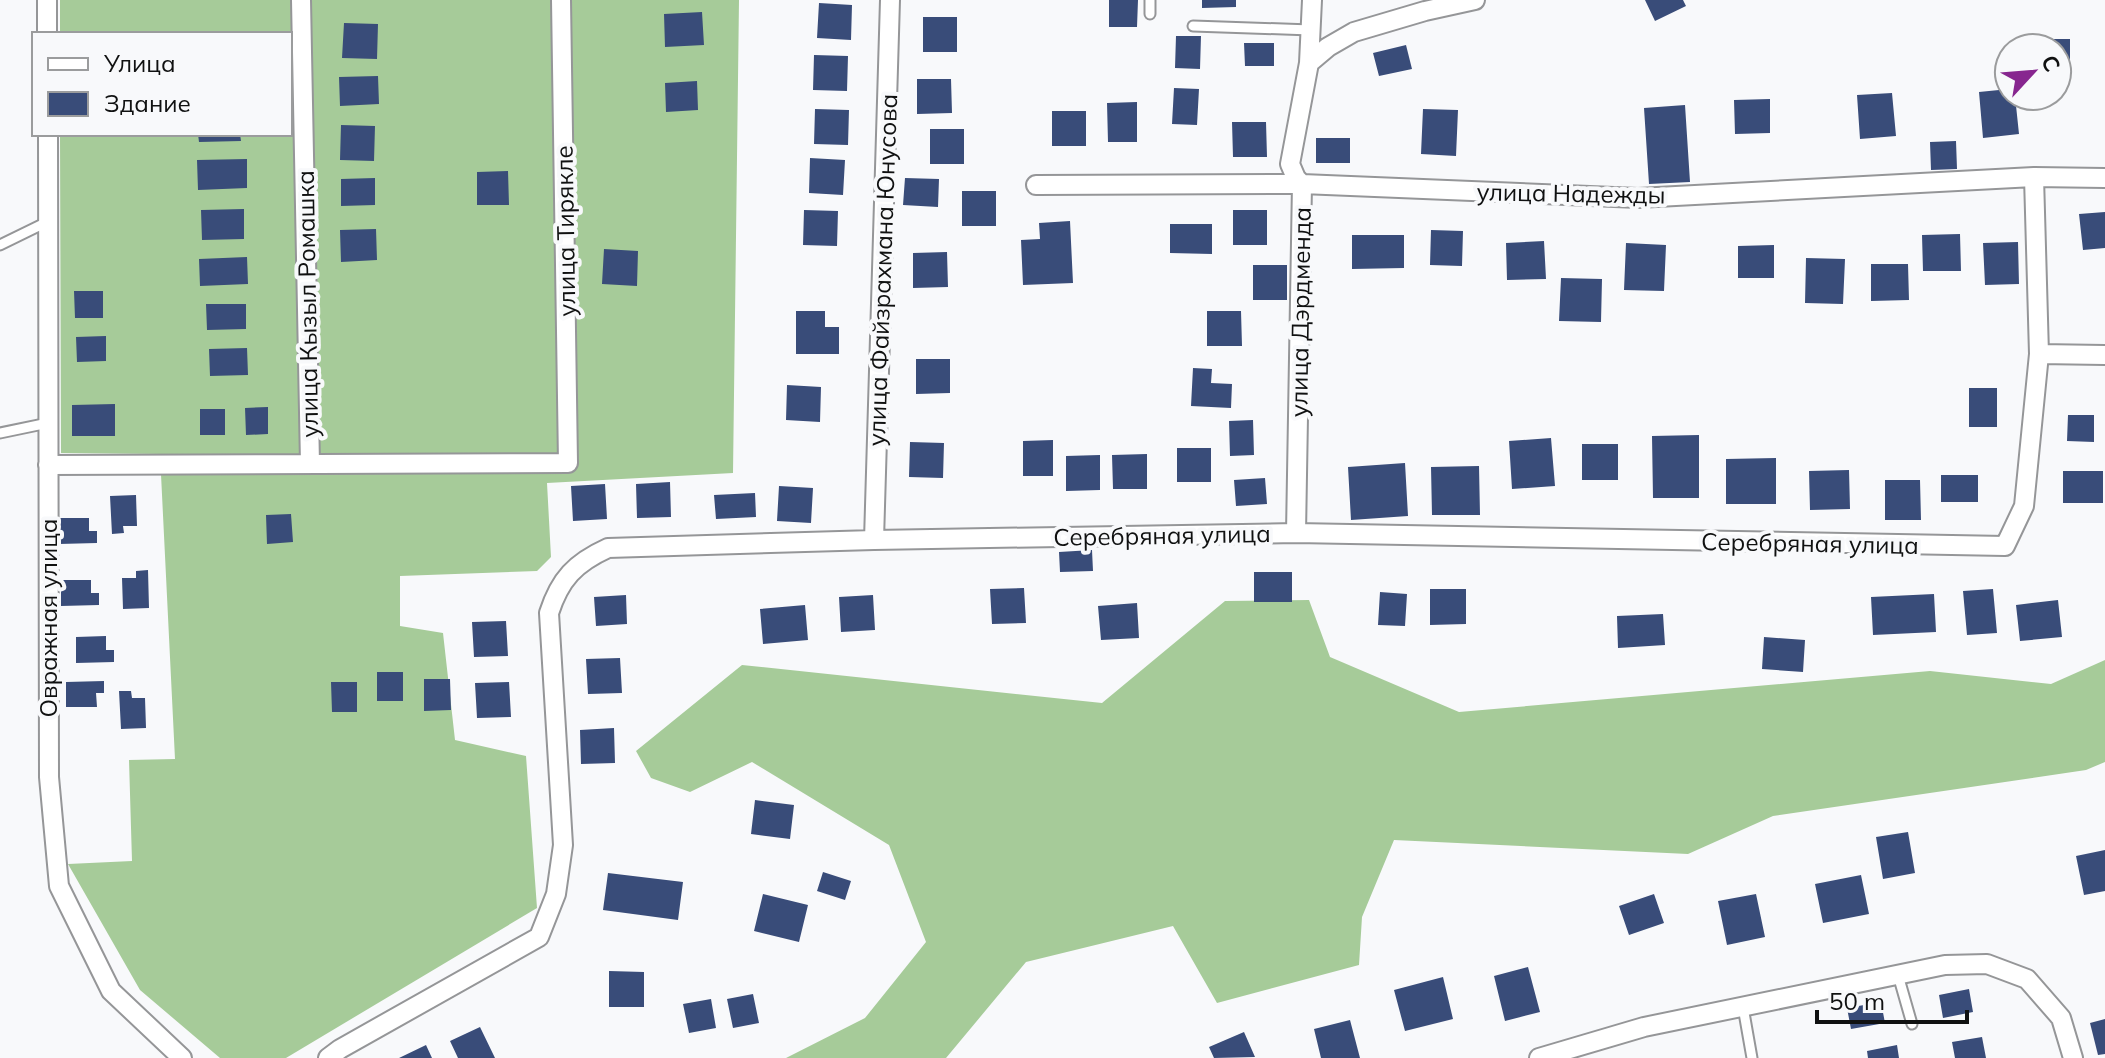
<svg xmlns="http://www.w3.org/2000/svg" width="2105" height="1058" viewBox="0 0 2105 1058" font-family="Mulish,sans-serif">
<rect width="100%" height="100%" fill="#f8f9fb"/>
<path fill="#a6cb99" d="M60,0H739L733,473L547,483L551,557L537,571L400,576V626L443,633L455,740L526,756L537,908L286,1058H220L140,990L68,864L132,861L129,760L175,759L160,454L61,453L60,134H290V34H60Z
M1309,600L1330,657L1459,712L1930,671L2051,684L2105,660V762L2086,770L1773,816L1688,854L1394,840L1362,917L1359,965L1217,1003L1173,926L1026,962L946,1058H786L865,1018L926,942L889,845L752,762L690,792L651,778L636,751L742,665L1102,703L1225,601Z"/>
<path fill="#394c79" d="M1109,0H1138L1137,27H1109Z
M1202,0H1236V7L1202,8Z
M1645,0H1683L1686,6L1655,21Z
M819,3L852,5L851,40L817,38Z
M702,12L704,45L665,47L664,14Z
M923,17H957V52H923Z
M344,23L378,24L377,59L342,58Z
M1176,36H1201L1200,69L1175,68Z
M2039,39H2070V63H2057V48H2039Z
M1244,43H1274V66H1245Z
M1406,45L1412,69L1379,76L1373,53Z
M814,55L848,56L847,91L813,90Z
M378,76L379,104L340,106L339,77Z
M917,79H951L952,113L917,114Z
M697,81L698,110L666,112L665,83Z
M1174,88L1199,89L1197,125L1172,124Z
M2009,89V96H2015L2019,134L1983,138L1979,92Z
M1892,93L1896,136L1860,139L1857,95Z
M1770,99V133L1735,134L1734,100Z
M1137,102V142H1108L1107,103Z
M1685,105L1690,182L1649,184L1644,108Z
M815,109L849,110L848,145L814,144Z
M1423,109L1458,110L1456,156L1421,154Z
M1052,111H1086V146H1052Z
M1232,122H1266L1267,157H1233Z
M341,125L375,126L374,161L340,160Z
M930,129H964V164H930Z
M198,134H240L241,141L199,142Z
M1316,138H1350V163H1316Z
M1956,141L1957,169L1931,170L1930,142Z
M810,158L845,160L843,195L809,193Z
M247,159V188L198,190L197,160Z
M508,171L509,205H477V172Z
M375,178V205L341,206V179Z
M905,178L939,179L938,207L903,205Z
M962,191H996V226H962Z
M244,209V239L202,240L201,210Z
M804,210L838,211L837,246L803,245Z
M1233,210H1267V245H1233Z
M2105,212V248L2083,250L2079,214Z
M1070,221L1073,283L1023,285L1021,240L1040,239L1039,223Z
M1170,224H1212V254L1170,253Z
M376,229L377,260L341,262L340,230Z
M1431,230L1463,231L1462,266L1430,265Z
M1960,234L1961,271H1923L1922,235Z
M1352,235H1404V268L1352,269Z
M1544,241L1546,279L1507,280L1506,243Z
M2018,242L2019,284L1985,285L1983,243Z
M1626,243L1666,245L1664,291L1624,290Z
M1774,245V278H1738V246Z
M604,249L638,251L637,286L602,284Z
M947,252L948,287L913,288V253Z
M247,257L248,284L200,286L199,259Z
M1806,258L1845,259L1843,304L1805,303Z
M1871,264H1908L1909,300L1871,301Z
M1253,265H1287V300H1253Z
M1561,278L1602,279L1601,322L1559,321Z
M74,291H103V318H75Z
M206,304H246V329L207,330Z
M796,311H825V327H839V354H796Z
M1207,311H1241L1242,346H1207Z
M106,336V361L77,362L76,337Z
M247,348L248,375L210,376L209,349Z
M916,359H950V393L916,394Z
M1193,368L1212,369L1211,383L1232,384L1231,408L1191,406Z
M787,385L821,387L820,422L786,420Z
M1969,388H1997V427H1969Z
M115,404V436H72V405Z
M268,407V434L246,435L245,408Z
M200,409H225V435H200Z
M2068,415H2094V442L2067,441Z
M1253,420L1254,455L1230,456L1229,421Z
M1699,435V498H1653L1652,436Z
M1551,438L1555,486L1512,489L1509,441Z
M1053,440V476H1023V441Z
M910,442L944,443L943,478L909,477Z
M1582,444H1618V480H1582Z
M1177,448H1211V482H1177Z
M1147,454V489H1113L1112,455Z
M1100,455V490L1066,491V456Z
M1776,458V504H1726V459Z
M1405,463L1408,516L1351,520L1348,467Z
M1479,466L1480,515H1432L1431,467Z
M1849,470L1850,509L1810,510L1809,471Z
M2063,471H2103V503H2063Z
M1941,475H1978V502H1941Z
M1265,478L1267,504L1236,506L1234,480Z
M1885,480H1920L1921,520H1885Z
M670,482L671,517L637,518L636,484Z
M605,484L607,519L573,521L571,486Z
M779,486L813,488L811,523L777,521Z
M755,493L756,517L716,519L714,495Z
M136,495L137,526H123L124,533L112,534L110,496Z
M291,514L293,542L267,544L266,515Z
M58,518H89V531H97V543L59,544Z
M1092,550L1093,571L1060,572L1059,552Z
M148,570L149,608L123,609L122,578H136V571Z
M1254,572H1292V602H1254Z
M61,580H91V593H99V605L61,606Z
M1024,588L1026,623L992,624L990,589Z
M1430,589H1466V624L1430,625Z
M1993,589L1997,633L1967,635L1963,591Z
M1380,592L1407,594L1405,626L1378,625Z
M1934,594L1936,632L1873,635L1871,597Z
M626,595L627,624L596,626L594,597Z
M873,595L875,630L841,632L839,597Z
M2058,600L2062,637L2020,641L2016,605Z
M1137,603L1139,638L1101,640L1098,606Z
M805,605L808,640L763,644L760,609Z
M1663,614L1665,645L1618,648L1617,616Z
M506,621L508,656L474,657L472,622Z
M106,636V650H114V662L76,663V637Z
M1764,637L1805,640L1803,672L1762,669Z
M620,658L622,693L588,694L586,659Z
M377,672H403V701H377Z
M424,679H450L451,710L424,711Z
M104,681V693H96L97,707H66V682Z
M331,682H357V712H332Z
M509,682L511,717L477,718L475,683Z
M119,691H131L132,698H145L146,728L121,729Z
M614,728L615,763L581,764L580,730Z
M755,800L794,805L790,839L751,834Z
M1908,832L1915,873L1883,879L1876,837Z
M2105,850V891L2084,895L2076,856Z
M823,872L851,881L845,900L817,891Z
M608,873L683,882L678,920L603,910Z
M1861,875L1869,914L1823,923L1815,884Z
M763,894L808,905L799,942L754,931Z
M1654,894L1664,923L1629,935L1619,906Z
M1756,894L1765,937L1727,945L1718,901Z
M1528,967L1540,1012L1505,1021L1494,976Z
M609,971L644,972V1007H609Z
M1443,977L1453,1019L1405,1031L1394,990Z
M1969,989L1973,1012L1943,1018L1939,995Z
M753,994L759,1023L733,1028L727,999Z
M711,999L716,1028L689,1033L683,1004Z
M1881,1002L1885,1023L1851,1029L1847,1008Z
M2105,1019V1054L2098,1055L2090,1023Z
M1350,1020L1360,1058H1321L1314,1029Z
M480,1027L495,1058H458L450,1041Z
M1244,1032L1255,1057L1214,1058L1209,1047Z
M1982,1037L1986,1058H1955L1952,1042Z
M426,1045L432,1058H399Z
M1897,1045L1899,1058H1868L1867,1051Z"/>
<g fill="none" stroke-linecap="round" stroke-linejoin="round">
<g stroke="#959698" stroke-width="13">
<path id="lane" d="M1150,14V0
M1193,26L1311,30
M0,245L47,222
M0,433L48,423
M1898,975L1912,1024
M1743,1007L1752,1058"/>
</g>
<g stroke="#959698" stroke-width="22">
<path id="street" d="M47,0V34
M301,0L310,464
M1309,63L1328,47L1354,32L1425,11L1475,0
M48,134L49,777L59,886L111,991L182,1058
M1036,185L1302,184L1638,198L2034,177L2105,178
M2039,354L2105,355
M48,465L568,463L561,0
M1296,533L1302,184L1296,178L1290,164L1309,63L1312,0
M874,540L890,0
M328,1058L340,1049L539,937L556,894L563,845L549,613C560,579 575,563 608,548L874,540L1296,533L2005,546L2024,506L2039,354L2034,177
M1539,1058L1644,1027L1945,965L1987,964L2027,979L2061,1018L2073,1058"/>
</g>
<use href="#lane" stroke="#fff" stroke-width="9"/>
<use href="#street" stroke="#fff" stroke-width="18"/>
</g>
<g text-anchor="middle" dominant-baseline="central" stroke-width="8" stroke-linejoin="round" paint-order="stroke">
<g font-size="24" fill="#101111" stroke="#f8f9fb">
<text transform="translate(1571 193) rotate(1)">улица Надежды</text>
<text transform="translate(565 231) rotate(-91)">улица Тирякле</text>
<text transform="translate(882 270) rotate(-88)">улица Файзрахмана Юнусова</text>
<text transform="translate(307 304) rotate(-91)">улица Кызыл Ромашка</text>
<text transform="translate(1300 312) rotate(-89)">улица Дэрдменда</text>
<text transform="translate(1162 535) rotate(-1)">Серебряная улица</text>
<text transform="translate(1810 543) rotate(1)">Серебряная улица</text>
<text transform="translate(48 618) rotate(-90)">Овражная улица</text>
</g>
</g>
<rect x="32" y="32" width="260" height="104" fill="#f8f9fb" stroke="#9b9c9d" stroke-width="2"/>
<rect x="48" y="58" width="40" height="12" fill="#ffffff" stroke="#9b9c9d" stroke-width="2"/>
<text x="104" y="72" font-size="24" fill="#101111">Улица</text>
<rect x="48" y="92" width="40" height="24" fill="#394c79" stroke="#9b9c9d" stroke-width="2"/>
<text x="104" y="112" font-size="24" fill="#101111">Здание</text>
<g transform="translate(2033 72) rotate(64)"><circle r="38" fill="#f8f9fb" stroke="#9b9c9d" stroke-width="2"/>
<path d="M0-6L14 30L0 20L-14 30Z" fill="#87268f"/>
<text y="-12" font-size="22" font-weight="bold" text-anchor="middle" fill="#101111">С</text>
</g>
<path d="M1817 1010v12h150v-12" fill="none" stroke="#101111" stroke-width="4"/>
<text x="1829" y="1010" font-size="24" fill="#101111" stroke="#f8f9fb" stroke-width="6" paint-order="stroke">50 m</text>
</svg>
